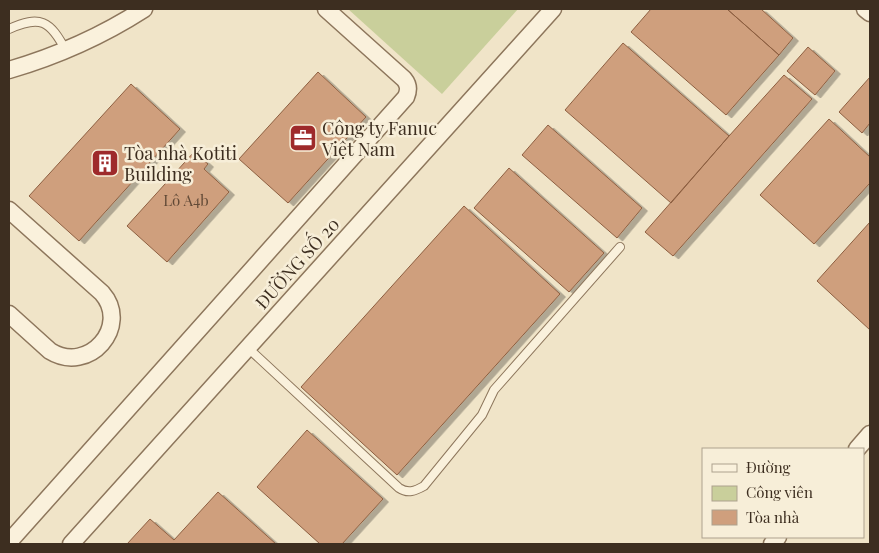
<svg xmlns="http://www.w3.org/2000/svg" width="879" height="553" viewBox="0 0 879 553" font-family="'Playfair Display',serif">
<defs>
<filter id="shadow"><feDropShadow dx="5.5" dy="3" stdDeviation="0" flood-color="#0004"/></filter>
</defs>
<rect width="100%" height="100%" fill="#f0e4c8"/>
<path fill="#c9cf9b" d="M348,9H518L442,94Z"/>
<path fill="#cf9f7d" stroke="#8d5f41" filter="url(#shadow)" d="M651,9H727L779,55L726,115L631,32Z
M727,9H761L793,38L779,55Z
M623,43L729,136L671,203L565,110Z
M808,47L835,71L815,95L787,71Z
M318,72L366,117L288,203L239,159Z
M784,75L812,99L673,256L645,232L729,136Z
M870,77V123L862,133L839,112Z
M131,84L180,129L79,241L29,196Z
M829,119L870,157V183L814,244L760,195Z
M548,125L642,208L617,238L522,155Z
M194,152L208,164L204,169L229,192L167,262L127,226Z
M509,168L604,253L569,292L474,208Z
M464,206L560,294L397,475L301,387Z
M870,222V330L817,281Z
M307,430L383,499L342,544H320L257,487Z
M218,492L276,544H127L150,519L174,540Z"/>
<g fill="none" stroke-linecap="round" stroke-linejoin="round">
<g stroke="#8d765c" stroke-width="10">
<path id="lane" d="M9,29C40,15 50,20 66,51
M247,347L399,488C408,494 415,491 424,486L482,415L494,390L620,247"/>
</g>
<g stroke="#8d765c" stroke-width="19">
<path id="street" d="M865,9L870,13
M9,70C57,56 102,36 144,9
M9,210L102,293C131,326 89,375 50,351L9,314
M857,449L870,434
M9,542L406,97C409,90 409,85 404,79L326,9
M71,544L553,9
M772,544L778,537"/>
</g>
<use href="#lane" stroke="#faf1dc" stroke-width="8"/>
<use href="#street" stroke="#faf1dc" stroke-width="16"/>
</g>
<defs>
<g id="office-square" transform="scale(1.4375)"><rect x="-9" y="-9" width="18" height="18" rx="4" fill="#9e2a2b" stroke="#f7eed8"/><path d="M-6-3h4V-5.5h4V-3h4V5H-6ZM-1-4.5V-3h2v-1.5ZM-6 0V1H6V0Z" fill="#fff"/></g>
<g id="building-square" transform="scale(1.4375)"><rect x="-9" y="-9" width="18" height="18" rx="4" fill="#9e2a2b" stroke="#f7eed8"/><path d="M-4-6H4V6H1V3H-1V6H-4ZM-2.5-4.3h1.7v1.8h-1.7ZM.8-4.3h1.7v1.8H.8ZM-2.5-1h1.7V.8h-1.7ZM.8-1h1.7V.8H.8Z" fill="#fff"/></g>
</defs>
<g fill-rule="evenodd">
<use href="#office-square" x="303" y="138"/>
<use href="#building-square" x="105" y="163"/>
</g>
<g text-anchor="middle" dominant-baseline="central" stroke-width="5" stroke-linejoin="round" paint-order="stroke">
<g font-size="15" fill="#624a37">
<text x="186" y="200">Lô A4b</text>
</g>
<g font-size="18" fill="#3d2e20" stroke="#f7eed8" text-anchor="start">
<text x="322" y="128">Công ty Fanuc<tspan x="322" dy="21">Việt Nam</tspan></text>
<text x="124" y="153">Tòa nhà Kotiti<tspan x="124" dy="21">Building</tspan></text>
</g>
<g font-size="18" fill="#3d2e20" stroke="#f7eed8">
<text transform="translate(297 263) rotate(-48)">ĐƯỜNG SỐ 20</text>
</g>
</g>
<rect width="879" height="553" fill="none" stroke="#3d2e20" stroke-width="20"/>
<rect x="702" y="448" width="162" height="90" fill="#f7eed8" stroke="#ada18e"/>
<rect x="712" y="464" width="25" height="8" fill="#faf1dc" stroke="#ada18e"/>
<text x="746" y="473" font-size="15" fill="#3d2e20">Đường</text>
<rect x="712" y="486" width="25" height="15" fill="#c9cf9b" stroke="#ada18e"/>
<text x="746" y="498" font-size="15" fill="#3d2e20">Công viên</text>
<rect x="712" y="510" width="25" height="15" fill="#cf9f7d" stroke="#ada18e"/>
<text x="746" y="523" font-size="15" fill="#3d2e20">Tòa nhà</text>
</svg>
